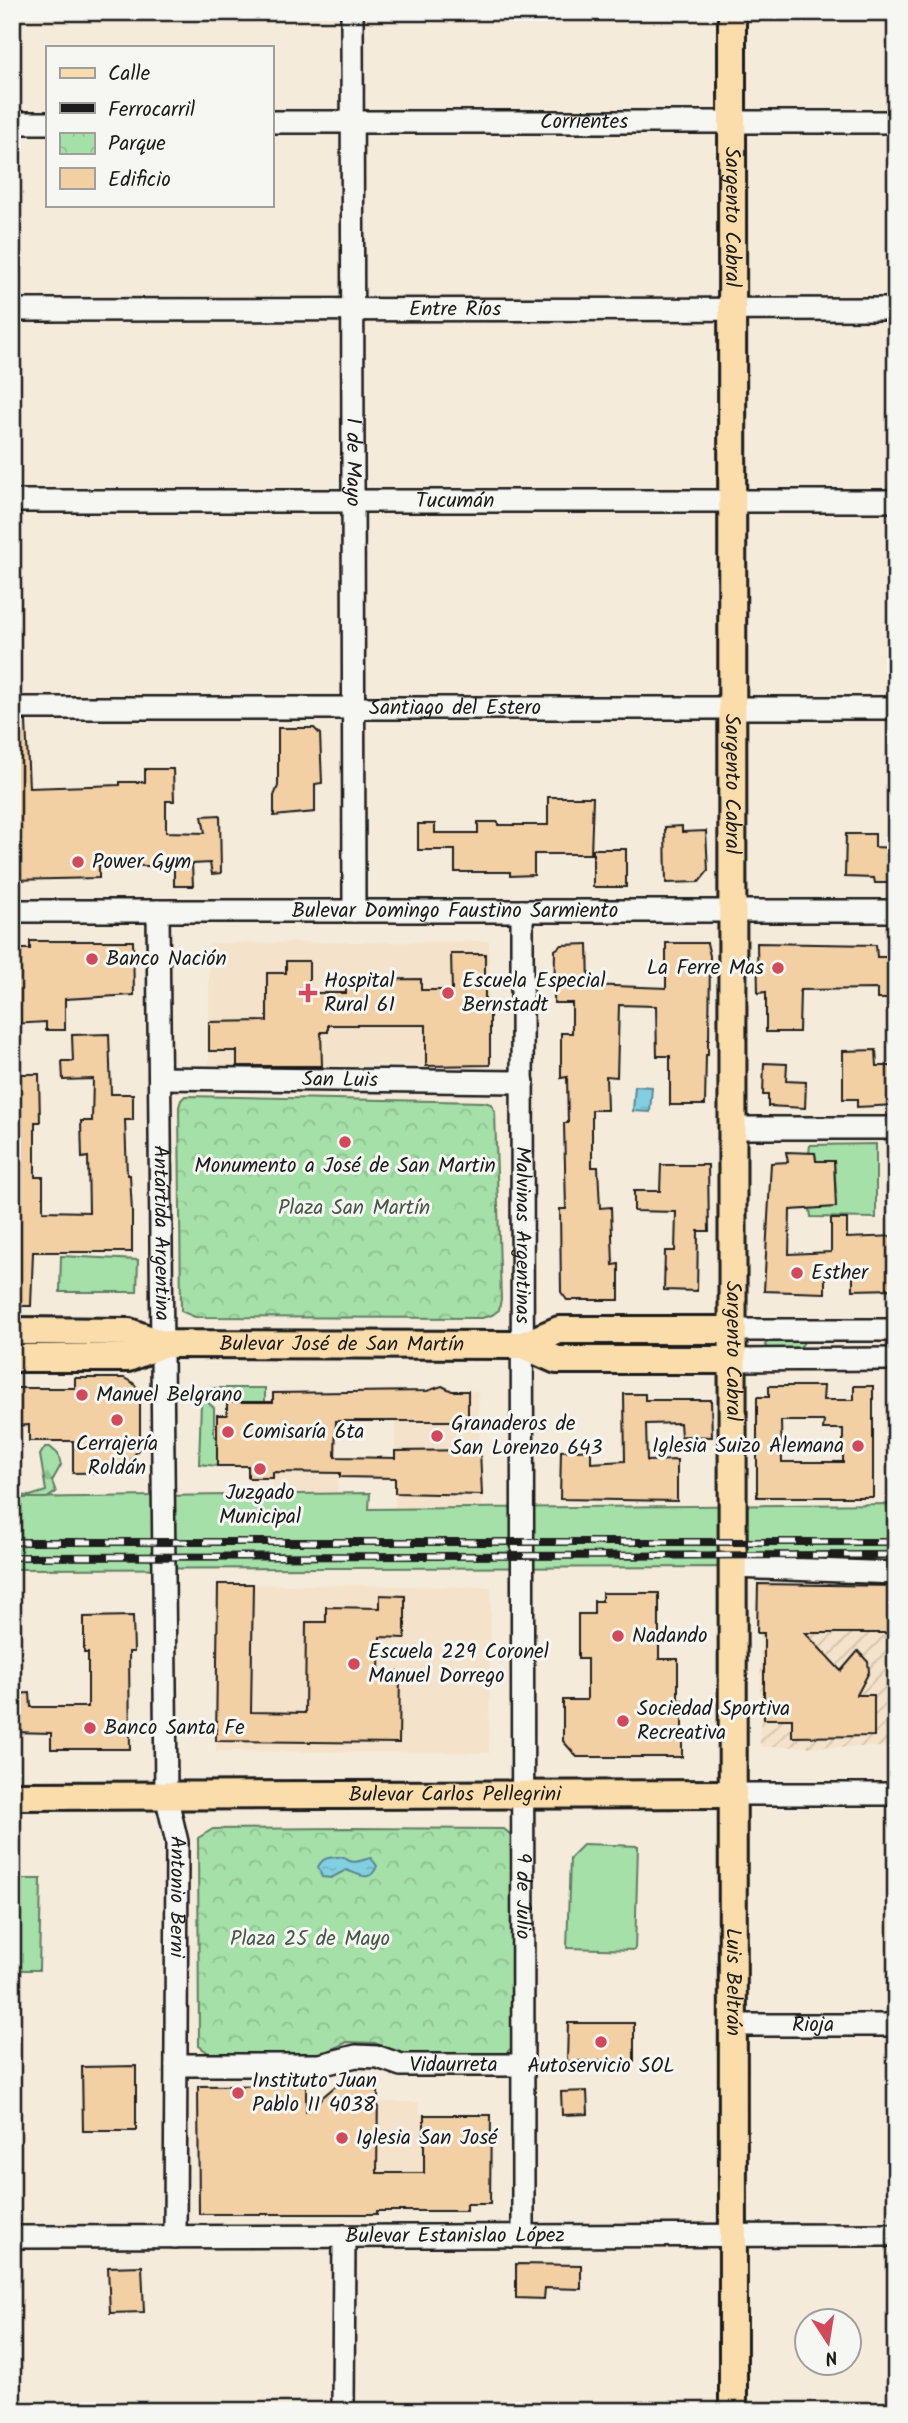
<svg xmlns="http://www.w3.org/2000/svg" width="908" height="2423" viewBox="0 0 908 2423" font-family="Kalam,sans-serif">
<defs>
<pattern id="industrial-furrows" width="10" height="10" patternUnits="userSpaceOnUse" patternTransform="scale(1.75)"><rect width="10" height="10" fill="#f4e3ca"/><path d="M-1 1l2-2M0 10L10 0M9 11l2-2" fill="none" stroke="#d1c2ad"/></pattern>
<pattern id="forest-firs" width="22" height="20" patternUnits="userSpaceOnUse" patternTransform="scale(1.75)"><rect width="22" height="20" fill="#a4e0a7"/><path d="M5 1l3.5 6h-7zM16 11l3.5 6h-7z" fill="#8dc08f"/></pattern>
<pattern id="park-crowns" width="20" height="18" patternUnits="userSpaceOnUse" patternTransform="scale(1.75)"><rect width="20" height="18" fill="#a4e0a7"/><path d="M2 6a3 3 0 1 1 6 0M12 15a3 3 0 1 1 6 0" fill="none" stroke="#8dc08f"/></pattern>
<pattern id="water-ripples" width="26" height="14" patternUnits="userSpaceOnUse" patternTransform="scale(1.75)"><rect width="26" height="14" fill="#82cfe1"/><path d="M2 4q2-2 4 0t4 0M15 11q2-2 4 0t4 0" fill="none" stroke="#70b1c0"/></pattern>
</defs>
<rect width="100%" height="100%" fill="#f5ebdb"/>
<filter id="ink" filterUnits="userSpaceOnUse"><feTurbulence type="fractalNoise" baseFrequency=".0143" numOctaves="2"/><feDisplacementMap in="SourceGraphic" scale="14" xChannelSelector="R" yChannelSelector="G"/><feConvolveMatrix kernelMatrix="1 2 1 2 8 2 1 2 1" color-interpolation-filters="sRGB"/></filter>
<g filter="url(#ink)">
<path fill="#f4e3ca" d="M489,941L490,1065L209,1067V943Z
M442,1386L449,1391H478L482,1509L395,1508V1392L429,1391L435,1387Z
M338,1392V1494H273V1393Z
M218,1584L491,1587L489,1753L216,1751Z
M378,2102H419L420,2114L491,2115L490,2204H467L466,2211H377Z"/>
<path fill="url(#industrial-furrows)" d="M761,1584L896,1585V1747H760Z"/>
<path fill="#a4e0a7" stroke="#607e62" stroke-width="2" d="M876,1144V1218L811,1217L810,1209L836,1193L834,1161H816L815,1153H809L810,1145Z
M61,1256L138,1260L137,1292H60Z
M807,1338L797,1352L769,1350L765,1345L769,1340Z
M210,1388H265V1402H216L206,1393Z
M204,1399L214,1408V1436L217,1437V1466L199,1464L201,1401Z
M370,1493L369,1509L896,1504V1573L733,1567L12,1569V1498Z
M584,1844L638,1846L635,1950L567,1948L570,1858Z
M12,1879H41L39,1970H12Z"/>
<path fill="url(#forest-firs)" stroke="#607e62" stroke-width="2" d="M45,1447H50L58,1454L61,1465L52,1481L56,1492L47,1498H12V1495L30,1496L46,1491L40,1455Z"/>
<path fill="url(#park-crowns)" stroke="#607e62" stroke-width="2" d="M185,1096L484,1102L491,1104L495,1112L501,1299L499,1310L492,1315L482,1318L195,1317L181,1311L179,1107L181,1100Z
M348,1828L504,1829L516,1839V2044L506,2053H397L375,2043L347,2042L323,2054H210L199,2046L198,1838L213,1829Z"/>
<path fill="url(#water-ripples)" stroke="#598792" stroke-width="2" d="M635,1086L652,1087L650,1112L633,1111Z
M334,1857H344C353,1866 360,1860 371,1858L377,1866C370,1884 359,1874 346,1870L331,1878L322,1877L318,1867C322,1859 326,1858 334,1857Z"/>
<path fill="#f3d0a4" stroke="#1c1c1c" stroke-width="2" fill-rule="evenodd" d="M12,721H26L29,788L120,785V782H145V769H173L174,801H166V832L205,833L202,816L220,815L221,873L212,874L210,863L192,864L193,886H174V868L147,866L99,865V878L12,880Z
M278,728H314L320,734L322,783L315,784V812L274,816V796L278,786Z
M548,797H593L591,854H534V875L510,876V872H455V850H418V824H435V833H478V822H498V825H548Z
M682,826V832L706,831L708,871L699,882L666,883L665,827Z
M846,834H875V847L896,848V883H875L874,878L845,877Z
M593,849H626V887H593Z
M30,941H133L134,995L65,999V1030H46V1022L12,1024V949H30Z
M666,943H707L710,956L709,1040H708V1055H706L705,1105H670V1056H657L656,1006L619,1005L617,1077L606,1076L607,1110H592V1167H598L600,1208L611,1207L613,1265L619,1264V1300H567L561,1292L560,1209H566L564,1123H568L567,1077L561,1078V1033H572V1003H554L555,950L562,945L588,944L589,985L666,988Z
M757,943L876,945L877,957H896V999H877V989L800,990L799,1032H766V992L758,993Z
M451,954H485V1007H490V1065L426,1066V1025H328V1032H321L322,1066H237V1051H209V1022L267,1021V973H286V961H309V993H346V980L421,979V990H452Z
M109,1034L111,1094H133V1120H125L127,1175H130L132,1212V1252H33L31,1306H12V1074H39L40,1122H35V1177H43V1211L89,1212L88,1157L82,1158L81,1121H92L93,1079L63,1080L62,1061H73L72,1035Z
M876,1050L877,1066H896V1105L857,1107V1099H843V1051Z
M764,1063L787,1064L786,1081L806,1082L805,1108L768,1106V1095H763Z
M786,1152L815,1153L816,1161H834L836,1207L790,1210L789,1254L831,1252V1219H847V1238L896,1236V1289L853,1290V1274H825V1293L764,1291L771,1163L788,1162Z
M661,1165H708L709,1231H698L697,1291L664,1290L665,1251H675L676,1212L634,1211V1191H660Z
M75,1378H124L133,1383L140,1391V1447L131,1460V1472L73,1473V1441H29V1425L12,1426V1388H75Z
M442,1386L452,1391H468V1421H336L335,1457L395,1458V1451L480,1450L482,1495L395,1493V1478L340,1477V1473L273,1472V1478H248V1466H217V1415H227V1402H273V1393L427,1391Z
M769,1386H824L823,1400H854V1386H873V1497H757V1397H769ZM781,1421H824L823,1429H843V1462H782Z
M624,1394H645V1400H711L712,1437L681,1436L680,1423L646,1424L647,1461L677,1460V1501L560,1499L561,1451L591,1449V1463L625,1461Z
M218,1584H253L251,1712L305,1713L306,1622H326V1607L380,1608V1595L405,1596V1638L380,1637L379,1671H400L399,1743L216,1741Z
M758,1584L896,1586V1633H805L841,1671L858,1651L868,1662L869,1672L857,1695H874V1736L792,1737V1719H764V1633H757Z
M602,1593H659V1659H678V1700H682V1757H577L563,1741V1700H587V1659H578V1614H594V1601H602Z
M133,1616L134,1652H129L130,1749H51V1733L12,1732V1694L30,1693L31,1707H88V1653H84V1617Z
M568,2023H634V2061H567Z
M136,2066V2131H83L82,2067Z
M338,2084H373L378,2092L377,2173H424V2115H491L490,2204H466V2211H377V2214H199L198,2086L306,2085V2111Z
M587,2091L588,2114L562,2115L561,2092Z
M516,2264L581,2265V2289L545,2288L544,2299L516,2298Z
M142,2266L144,2312L110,2313L108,2267Z"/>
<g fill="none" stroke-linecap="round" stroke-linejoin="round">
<g stroke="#1c1c1c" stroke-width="26">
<g id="minor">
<path id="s1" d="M352,12L354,911"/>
<path id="s2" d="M271,122H896"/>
<path d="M12,123H47"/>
<path id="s3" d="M12,310L896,309"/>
<path id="s4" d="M12,501H896"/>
<path id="s5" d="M12,708H896"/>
<path id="s6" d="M12,911H896"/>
<path id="s7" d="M158,911L166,1795L177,1842L175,2237"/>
<path id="s8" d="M522,911L523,2236"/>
<path id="s9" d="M160,1078L523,1082"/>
<path d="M733,1128H896"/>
<path d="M733,1330H896"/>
<path d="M732,1360L896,1359"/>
<path d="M733,1567L896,1573"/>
<path d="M733,1794H896"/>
<path id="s10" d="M733,2025H896"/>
<path id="s11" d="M176,2065H320L356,2056L378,2057L401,2065H523"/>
<path id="s12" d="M12,2237L896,2235"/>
<path d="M343,2411L344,2236"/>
</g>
</g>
<g stroke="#1c1c1c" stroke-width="32">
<g id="major">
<path id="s13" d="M732,12L733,2411"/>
<path id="s14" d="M12,1331L129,1332L162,1344L523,1345L557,1360H732"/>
<path d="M523,1345L559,1330H733"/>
<path d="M12,1358H128L162,1344"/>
<path id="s15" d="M12,1796L733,1794"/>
</g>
</g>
<use href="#minor" stroke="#f6f6f2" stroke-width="21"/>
<use href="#major" stroke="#faddab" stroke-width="26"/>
<g stroke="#1c1c1c" stroke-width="8">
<path id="rail" d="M12,1542H896
M12,1557L896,1555"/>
</g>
<use href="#rail" stroke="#f6f6f2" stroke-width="5" stroke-dasharray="16" stroke-linecap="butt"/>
</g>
</g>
<g fill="#d1495b" stroke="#f6f6f2" stroke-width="2.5">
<circle cx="78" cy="862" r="7"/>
<circle cx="92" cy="959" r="7"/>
<circle cx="778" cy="968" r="7"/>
<path d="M304.5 982.5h7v7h7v7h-7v7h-7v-7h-7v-7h7z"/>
<circle cx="448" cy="993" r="7"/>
<circle cx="345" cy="1142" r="7"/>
<circle cx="797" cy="1273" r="7"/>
<circle cx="82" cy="1395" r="7"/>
<circle cx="117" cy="1420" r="7"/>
<circle cx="228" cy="1432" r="7"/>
<circle cx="437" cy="1436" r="7"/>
<circle cx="858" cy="1446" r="7"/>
<circle cx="260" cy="1469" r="7"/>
<circle cx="618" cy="1636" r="7"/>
<circle cx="354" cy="1664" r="7"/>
<circle cx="623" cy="1721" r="7"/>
<circle cx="90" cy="1728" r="7"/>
<circle cx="601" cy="2042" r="7"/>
<circle cx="238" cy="2093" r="7"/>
<circle cx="342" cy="2138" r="7"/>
</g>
<g text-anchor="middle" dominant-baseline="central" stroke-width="6" stroke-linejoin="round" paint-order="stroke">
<g font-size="21" fill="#1c1c1c" stroke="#f6f6f2">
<text stroke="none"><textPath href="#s2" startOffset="313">Corrientes</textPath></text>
<text stroke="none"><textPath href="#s13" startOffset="205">Sargento Cabral</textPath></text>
<text stroke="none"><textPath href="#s3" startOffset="443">Entre Ríos</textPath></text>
<text stroke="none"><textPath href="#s1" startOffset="450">1 de Mayo</textPath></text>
<text stroke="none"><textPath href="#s4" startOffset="443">Tucumán</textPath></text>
<text stroke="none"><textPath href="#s5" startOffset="443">Santiago del Estero</textPath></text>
<text stroke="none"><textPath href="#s13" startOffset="772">Sargento Cabral</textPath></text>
<text stroke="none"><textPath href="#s6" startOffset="443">Bulevar Domingo Faustino Sarmiento</textPath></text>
<text stroke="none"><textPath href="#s9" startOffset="180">San Luis</textPath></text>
<text stroke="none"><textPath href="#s7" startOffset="322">Antártida Argentina</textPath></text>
<text stroke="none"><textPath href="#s8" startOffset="324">Malvinas Argentinas</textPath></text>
<text stroke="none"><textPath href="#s14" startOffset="332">Bulevar José de San Martín</textPath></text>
<text stroke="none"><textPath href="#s13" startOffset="1339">Sargento Cabral</textPath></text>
<text stroke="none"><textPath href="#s15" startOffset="443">Bulevar Carlos Pellegrini</textPath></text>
<text stroke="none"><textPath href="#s7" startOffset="987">Antonio Berni</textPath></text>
<text stroke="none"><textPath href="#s8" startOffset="985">9 de Julio</textPath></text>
<text stroke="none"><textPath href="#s13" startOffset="1970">Luis Beltrán</textPath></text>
<text stroke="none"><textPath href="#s10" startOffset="80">Rioja</textPath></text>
<text stroke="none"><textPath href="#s11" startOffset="280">Vidaurreta</textPath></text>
<text stroke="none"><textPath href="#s12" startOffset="443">Bulevar Estanislao López</textPath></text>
</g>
<g font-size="21" fill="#1c1c1c" stroke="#f6f6f2" text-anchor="start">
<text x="92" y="862">Power Gym</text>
<text x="106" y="959">Banco Nación</text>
<text x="764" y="968" text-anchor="end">La Ferre Mas</text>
<text x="324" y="981">Hospital<tspan x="324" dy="24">Rural 61</tspan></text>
<text x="462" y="981">Escuela Especial<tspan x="462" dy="24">Bernstadt</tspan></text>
<text x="345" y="1166" text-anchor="middle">Monumento a José de San Martin</text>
<text x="811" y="1273">Esther</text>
<text x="96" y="1395">Manuel Belgrano</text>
<text x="451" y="1424">Granaderos de<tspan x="451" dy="24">San Lorenzo 643</tspan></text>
<text x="242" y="1432">Comisaría 6ta</text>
<text x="117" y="1444" text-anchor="middle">Cerrajería<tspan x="117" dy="24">Roldán</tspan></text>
<text x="844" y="1446" text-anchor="end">Iglesia Suizo Alemana</text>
<text x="260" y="1493" text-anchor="middle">Juzgado<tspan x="260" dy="24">Municipal</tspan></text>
<text x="632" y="1636">Nadando</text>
<text x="368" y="1652">Escuela 229 Coronel<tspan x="368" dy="24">Manuel Dorrego</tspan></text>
<text x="637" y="1709">Sociedad Sportiva<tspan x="637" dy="24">Recreativa</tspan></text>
<text x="104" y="1728">Banco Santa Fe</text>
<text x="601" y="2066" text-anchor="middle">Autoservicio SOL</text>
<text x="252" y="2081">Instituto Juan<tspan x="252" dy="24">Pablo II 4038</tspan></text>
<text x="356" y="2138">Iglesia San José</text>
</g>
<g font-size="21" fill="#455746" stroke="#f6f6f2">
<text x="354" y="1208">Plaza San Martín</text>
<text x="310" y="1939">Plaza 25 de Mayo</text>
</g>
</g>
<rect width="908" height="2423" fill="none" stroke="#f6f6f2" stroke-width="42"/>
<rect x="21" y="21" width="866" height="2381" fill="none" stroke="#1c1c1c" stroke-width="2.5" filter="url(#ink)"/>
<rect x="46" y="46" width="228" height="161" fill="#f6f6f2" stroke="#9f9f9c" stroke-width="2"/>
<rect x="60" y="68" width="35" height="10" fill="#faddab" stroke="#9f9f9c" stroke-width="2"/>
<text x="108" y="80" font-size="21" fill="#1c1c1c">Calle</text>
<rect x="60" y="103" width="35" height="10" fill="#1c1c1c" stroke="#9f9f9c" stroke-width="2"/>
<text x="108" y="116" font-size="21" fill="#1c1c1c">Ferrocarril</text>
<rect x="60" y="133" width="35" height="21" fill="url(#park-crowns)" stroke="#9f9f9c" stroke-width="2"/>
<text x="108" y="150" font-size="21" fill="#1c1c1c">Parque</text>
<rect x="60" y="168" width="35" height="21" fill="#f3d0a4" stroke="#9f9f9c" stroke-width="2"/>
<text x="108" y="186" font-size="21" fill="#1c1c1c">Edificio</text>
<g transform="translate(828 2342) rotate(168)"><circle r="33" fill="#f6f6f2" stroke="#9f9f9c" stroke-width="2"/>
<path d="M0-5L12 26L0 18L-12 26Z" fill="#d1495b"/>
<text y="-10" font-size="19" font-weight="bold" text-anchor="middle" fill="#1c1c1c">N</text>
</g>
</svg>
